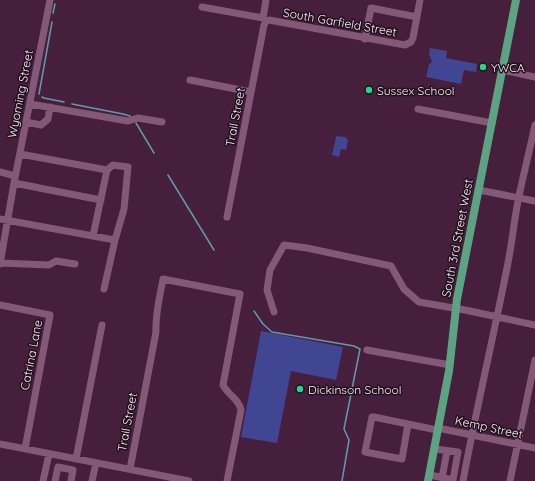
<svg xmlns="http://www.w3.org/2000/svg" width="535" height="481" viewBox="0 0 535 481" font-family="Quicksand,sans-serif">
<rect width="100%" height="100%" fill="#451f3c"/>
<path fill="#404692" d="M430,48L447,51L446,58L477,64L476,72L464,70L461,84L426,77L429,64L432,62L429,54Z
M337,136L345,137L348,140L346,150L341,149L339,157L332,155L336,137Z
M261,331L343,347L336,380L291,371L277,443L241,437Z"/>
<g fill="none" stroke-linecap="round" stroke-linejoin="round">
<path stroke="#609bad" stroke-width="1.5" d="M53,13L55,4
M39,94L52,22
M42,97L44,98L64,102
M72,104L123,114L130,116L131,118
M136,123L154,153
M168,175L214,250
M254,311L263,324L272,332L354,346L360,349L344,429L349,440L342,481"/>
<path stroke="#845978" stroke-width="7" d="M202,7L263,18
M263,18L266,0
M266,21L269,20L405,45L411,42L413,38L420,0
M365,39L371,8L417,17
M502,70L535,77
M190,80L251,92
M30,104L128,121L138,118L162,122
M418,109L492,123
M26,122L41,125L48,119L50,107
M20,154L107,170L93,236
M0,172L15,176
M14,183L101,200
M479,190L535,201
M227,217L264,25L266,21
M0,219L115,240
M0,263L49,265L56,261L75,264
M0,264L14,183L50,0
M104,289L115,240L124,209L128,167L113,165L107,170
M0,305L50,315L25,449
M274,312L267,290L270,270L284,245L307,248L391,266L404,289L419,302L465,310L535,325
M367,350L450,365
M408,424L402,459L365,452L372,417H374L432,429L438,430
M438,428L535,448
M0,444L189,481
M76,459L102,325
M130,469L156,332C155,314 160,296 163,279L240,294L223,385C228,395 239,399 241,410L227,481
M430,475L453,480L458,452L435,449
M442,478L447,451
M43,481L49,454
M55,481L58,467L73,470L71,481
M92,481L96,463
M463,481C476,410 493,339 507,268C512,244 514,220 519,196C524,172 530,149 535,125
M510,481L535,360"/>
<path stroke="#5ca383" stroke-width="8" d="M428,481L449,371L457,299L516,0"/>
</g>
<g fill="#20d887" stroke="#21101d" stroke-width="1.5">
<circle cx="483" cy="67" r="4"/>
<circle cx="369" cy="90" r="4"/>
<circle cx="300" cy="389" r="4"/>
</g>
<g text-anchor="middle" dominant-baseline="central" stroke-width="3" stroke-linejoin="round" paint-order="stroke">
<g font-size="12" fill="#feeff9" stroke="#21101d">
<text transform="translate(340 22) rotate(10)">South Garfield Street</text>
<text transform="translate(20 94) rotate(-79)">Wyoming Street</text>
<text transform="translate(235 117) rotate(-79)">Trail Street</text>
<text transform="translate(457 238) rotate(-79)">South 3rd Street West</text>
<text transform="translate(31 355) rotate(-79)">Catrina Lane</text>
<text transform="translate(127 422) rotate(-79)">Trail Street</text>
<text transform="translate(489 427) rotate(12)">Kemp Street</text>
</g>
<g font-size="12" fill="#feeff9" stroke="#21101d" text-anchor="start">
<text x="491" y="67">YWCA</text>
<text x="377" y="90">Sussex School</text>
<text x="308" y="389">Dickinson School</text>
</g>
</g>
</svg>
